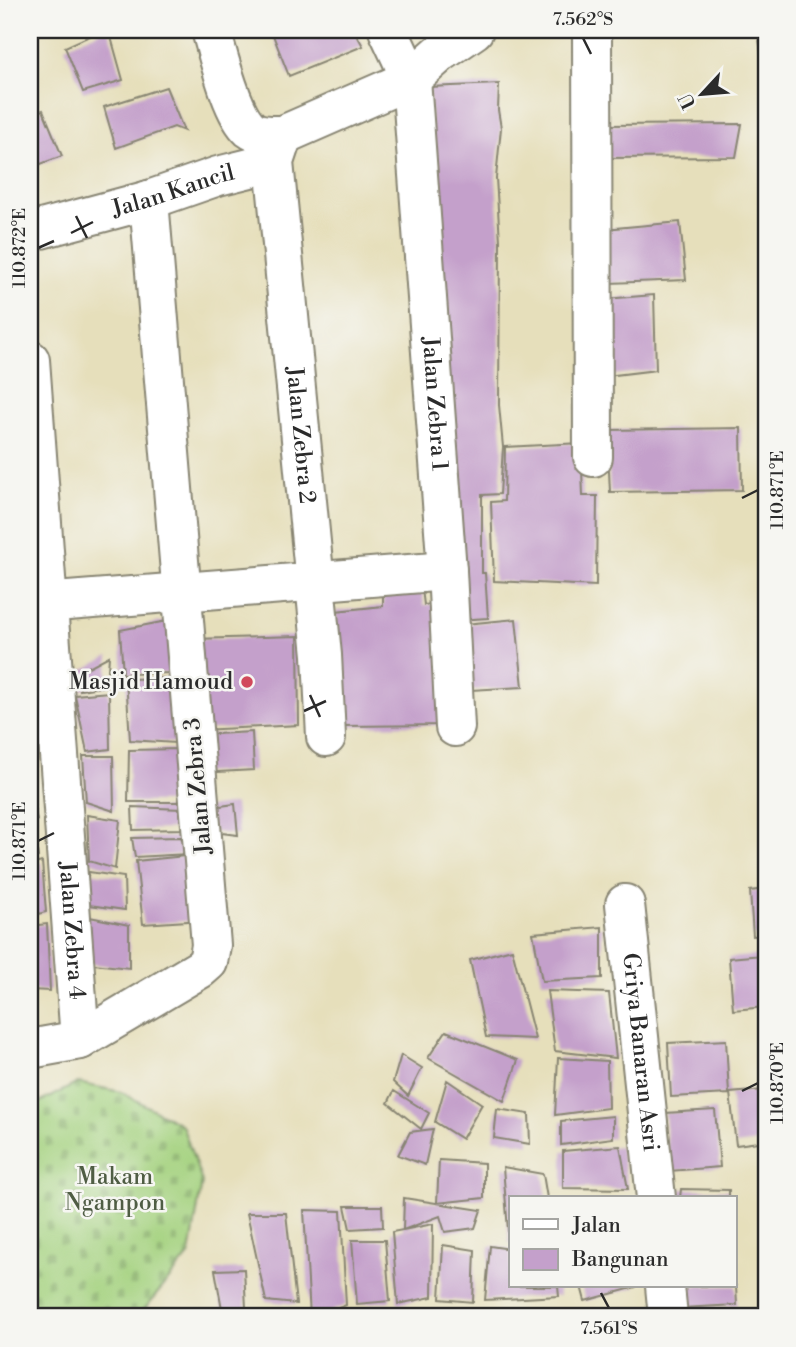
<svg xmlns="http://www.w3.org/2000/svg" width="796" height="1347" viewBox="0 0 796 1347" font-family="'Libre Bodoni',serif">
<defs>
<pattern id="cemetery-stones" width="16" height="16" patternUnits="userSpaceOnUse" patternTransform="scale(1.75)"><rect width="16" height="16" fill="#a4d27f"/><path d="M2 7V4a2 2 0 0 1 4 0v3zM10 15v-3a2 2 0 0 1 4 0v3z" fill="#8db46e"/></pattern>
</defs>
<rect width="100%" height="100%" fill="#f6f6f2"/>
<filter id="ink" filterUnits="userSpaceOnUse"><feTurbulence type="fractalNoise" baseFrequency=".0143" numOctaves="2"/><feDisplacementMap in="SourceGraphic" scale="14" xChannelSelector="R" yChannelSelector="G"/><feConvolveMatrix kernelMatrix="1 2 1 2 8 2 1 2 1" color-interpolation-filters="sRGB"/></filter>
<filter id="wash" filterUnits="userSpaceOnUse"><feTurbulence type="fractalNoise" baseFrequency=".00686" numOctaves="4" result="noise"/><feDisplacementMap in="SourceGraphic" scale="28" xChannelSelector="R" yChannelSelector="G"/><feGaussianBlur stdDeviation="1.57" result="paint"/><feColorMatrix in="noise" values="0 0 0 0 0 0 0 0 0 0 0 0 0 0 0 0 0 1.4 0 .05"/><feComposite in="paint" operator="in"/></filter>
<g filter="url(#wash)">
<rect width="100%" height="100%" fill="#e6dfbb"/>
<path fill="url(#cemetery-stones)" stroke="#687e55" stroke-width="2" d="M78,1083L121,1092L182,1125L202,1182L190,1254L138,1317H30V1107Z"/>
<g id="blocks">
<path fill="#c4a0cb" d="M103,30H109L123,80L83,92L65,47Z
M271,30H354L363,46L289,76Z
M758,30H766V53L761,54Z
M499,84L498,110L501,128L496,178L500,241L499,405L503,447L500,494L482,495V573H485L488,618L457,620L429,87Z
M166,87L184,131L174,127L116,148L104,107Z
M43,110L62,156L30,168V114Z
M742,124L736,157L605,158L606,125Z
M680,222L686,280L609,283L605,229Z
M654,295L656,370L606,376L605,299Z
M741,428L742,490L610,492L607,430Z
M581,443L583,496H597L596,586L494,581L491,502L504,501L505,447Z
M422,589L424,605L443,603L448,725L340,726L336,611L383,606V592Z
M516,619L523,687L471,690L465,624Z
M172,620L174,673L123,674L120,630Z
M298,636L299,725L200,730L193,639Z
M109,656L107,686L80,690L79,672Z
M174,678L175,743L130,740L126,679Z
M109,692L110,749L87,752L75,695Z
M252,732L254,770L200,773L198,735Z
M30,739H32L34,761L30,762Z
M180,749L186,802H128L129,750Z
M83,756H113L114,811L86,802Z
M30,785H31L37,821H30Z
M235,804L238,835L214,832L206,808Z
M132,807L182,809L183,829L133,830Z
M87,815L120,820L115,869L89,861Z
M30,826H33L38,857L30,858Z
M181,837L188,854L135,857L132,838Z
M185,856L202,920L143,924L136,861Z
M42,862L46,912L30,916V865Z
M89,872L124,877L125,910L82,904Z
M766,889V935L753,936L750,891Z
M85,916L129,925V968L85,963Z
M47,924L50,991L30,990V926Z
M602,927V978L542,981L533,933Z
M512,949L535,1039L486,1037L470,960Z
M762,955L766,1007L733,1010L729,958Z
M547,991L609,993L616,1058L555,1051Z
M446,1031L518,1060L504,1101L428,1058Z
M726,1040L729,1094L671,1097L668,1043Z
M401,1055L422,1068L408,1096L393,1082Z
M558,1058L607,1061L608,1108L555,1115Z
M447,1080L482,1104L462,1139L435,1122Z
M764,1090L766,1141L736,1145L730,1093Z
M394,1091L429,1113L421,1129L388,1103Z
M497,1109L529,1114L530,1144L494,1138Z
M715,1110L720,1167L669,1171L665,1113Z
M613,1116V1138L561,1145V1121Z
M433,1129L425,1165L398,1155L410,1132Z
M620,1146L628,1189L563,1188V1151Z
M439,1160L484,1163V1198L437,1203Z
M503,1167L543,1174L547,1198H511V1243H509Z
M681,1189L729,1190V1198H680Z
M404,1198L481,1210L475,1228L445,1232L440,1216L403,1230L433,1224L432,1297L398,1304L392,1232L403,1230Z
M345,1206H382L383,1227L350,1229Z
M304,1210L341,1211L346,1305L318,1317H310Z
M247,1213H286L296,1304L266,1301Z
M352,1240H385L390,1301L357,1304Z
M443,1245L475,1250L473,1302L440,1299Z
M490,1246L511,1249V1286H558L559,1296L485,1300Z
M244,1269L246,1308L222,1309L215,1270Z
M581,1286H636V1287L585,1301Z
M679,1286H736L737,1305L681,1308Z"/>
</g>
</g>
<g filter="url(#ink)">
<use href="#blocks" fill-opacity="0" stroke="#888573" stroke-width="2"/>
<g fill="none" stroke-linecap="round" stroke-linejoin="round">
<g stroke="#888573" stroke-width="42">
<g id="minor">
<path d="M211,30C218,54 231,112 250,129C259,136 272,135 283,135L411,79L439,54L474,30"/>
<path id="s1" d="M388,30L411,79L447,571L455,727"/>
<path d="M592,30L593,457"/>
<path id="s2" d="M283,135L274,162L322,655L326,737"/>
<path id="s3" d="M30,232L149,200L218,176L274,162"/>
<path id="s4" d="M30,360L80,1040"/>
<path d="M30,604L447,571"/>
<path id="s5" d="M625,904L656,1198"/>
<path d="M30,1049L80,1040L200,969L208,962L211,945L149,200"/>
<path d="M665,1286L668,1317"/>
</g>
</g>
<use href="#minor" stroke="#fff" stroke-width="38"/>
</g>
</g>
<path fill="none" stroke="#2b2b2b" stroke-width="2.5" d="M583,38L591,54M76,216L87,238M71,233L93,222M38,248L54,241M742,498L758,490M310,695L320,717M304,711L326,701M38,841L54,833M742,1091L758,1083M601,1293L609,1308"/>
<circle fill="#d1495b" stroke="#f6f6f2" stroke-width="2.5" cx="247" cy="682" r="7"/>
<g text-anchor="middle" dominant-baseline="central" stroke-width="5" stroke-linejoin="round" paint-order="stroke">
<g font-size="23" fill="#2b2b2b" stroke="#f6f6f2">
<text stroke="none"><textPath href="#s3" startOffset="149">Jalan Kancil</textPath></text>
<text stroke="none"><textPath href="#s1" startOffset="380">Jalan Zebra 1</textPath></text>
<text stroke="none"><textPath href="#s2" startOffset="303">Jalan Zebra 2</textPath></text>
<text transform="translate(198 786) rotate(-95)">Jalan Zebra 3</text>
<text stroke="none"><textPath href="#s4" startOffset="572">Jalan Zebra 4</textPath></text>
<text stroke="none"><textPath href="#s5" startOffset="149">Griya Banaran Asri</textPath></text>
</g>
<g font-size="23" fill="#2b2b2b" stroke="#f6f6f2" text-anchor="end">
<text x="233" y="682">Masjid Hamoud</text>
</g>
<g font-size="23" fill="#4f5d44" stroke="#f6f6f2">
<text x="115" y="1177">Makam<tspan x="115" dy="26">Ngampon</tspan></text>
</g>
</g>
<rect width="796" height="1347" fill="none" stroke="#f6f6f2" stroke-width="77"/>
<rect x="509" y="1196" width="228" height="91" fill="#f6f6f2" stroke="#a5a5a2" stroke-width="2"/>
<rect x="523" y="1219" width="35" height="10" fill="#ffffff" stroke="#a5a5a2" stroke-width="2"/>
<text x="572" y="1232" font-size="21" fill="#2b2b2b">Jalan</text>
<rect x="523" y="1249" width="35" height="21" fill="#c4a0cb" stroke="#a5a5a2" stroke-width="2"/>
<text x="572" y="1266" font-size="21" fill="#2b2b2b">Bangunan</text>
<g transform="translate(702 94) rotate(244)" stroke="#f6f6f2" stroke-width="5" paint-order="stroke">
<path d="M0-5L12 26L0 18L-12 26Z" fill="#2b2b2b"/>
<text y="-10" font-size="19" font-weight="bold" text-anchor="middle" fill="#2b2b2b">U</text>
</g>
<rect x="38" y="38" width="720" height="1270" fill="none" stroke="#2b2b2b" stroke-width="2.5"/>
<g font-size="18" text-anchor="middle" fill="#2b2b2b">
<text x="583" y="25">7.562°S</text>
<text transform="translate(19 248) rotate(-90)" y="6">110.872°E</text>
<text transform="translate(777 490) rotate(-90)" y="6">110.871°E</text>
<text transform="translate(19 841) rotate(-90)" y="6">110.871°E</text>
<text transform="translate(777 1083) rotate(-90)" y="6">110.870°E</text>
<text x="609" y="1334">7.561°S</text>
</g>
</svg>
